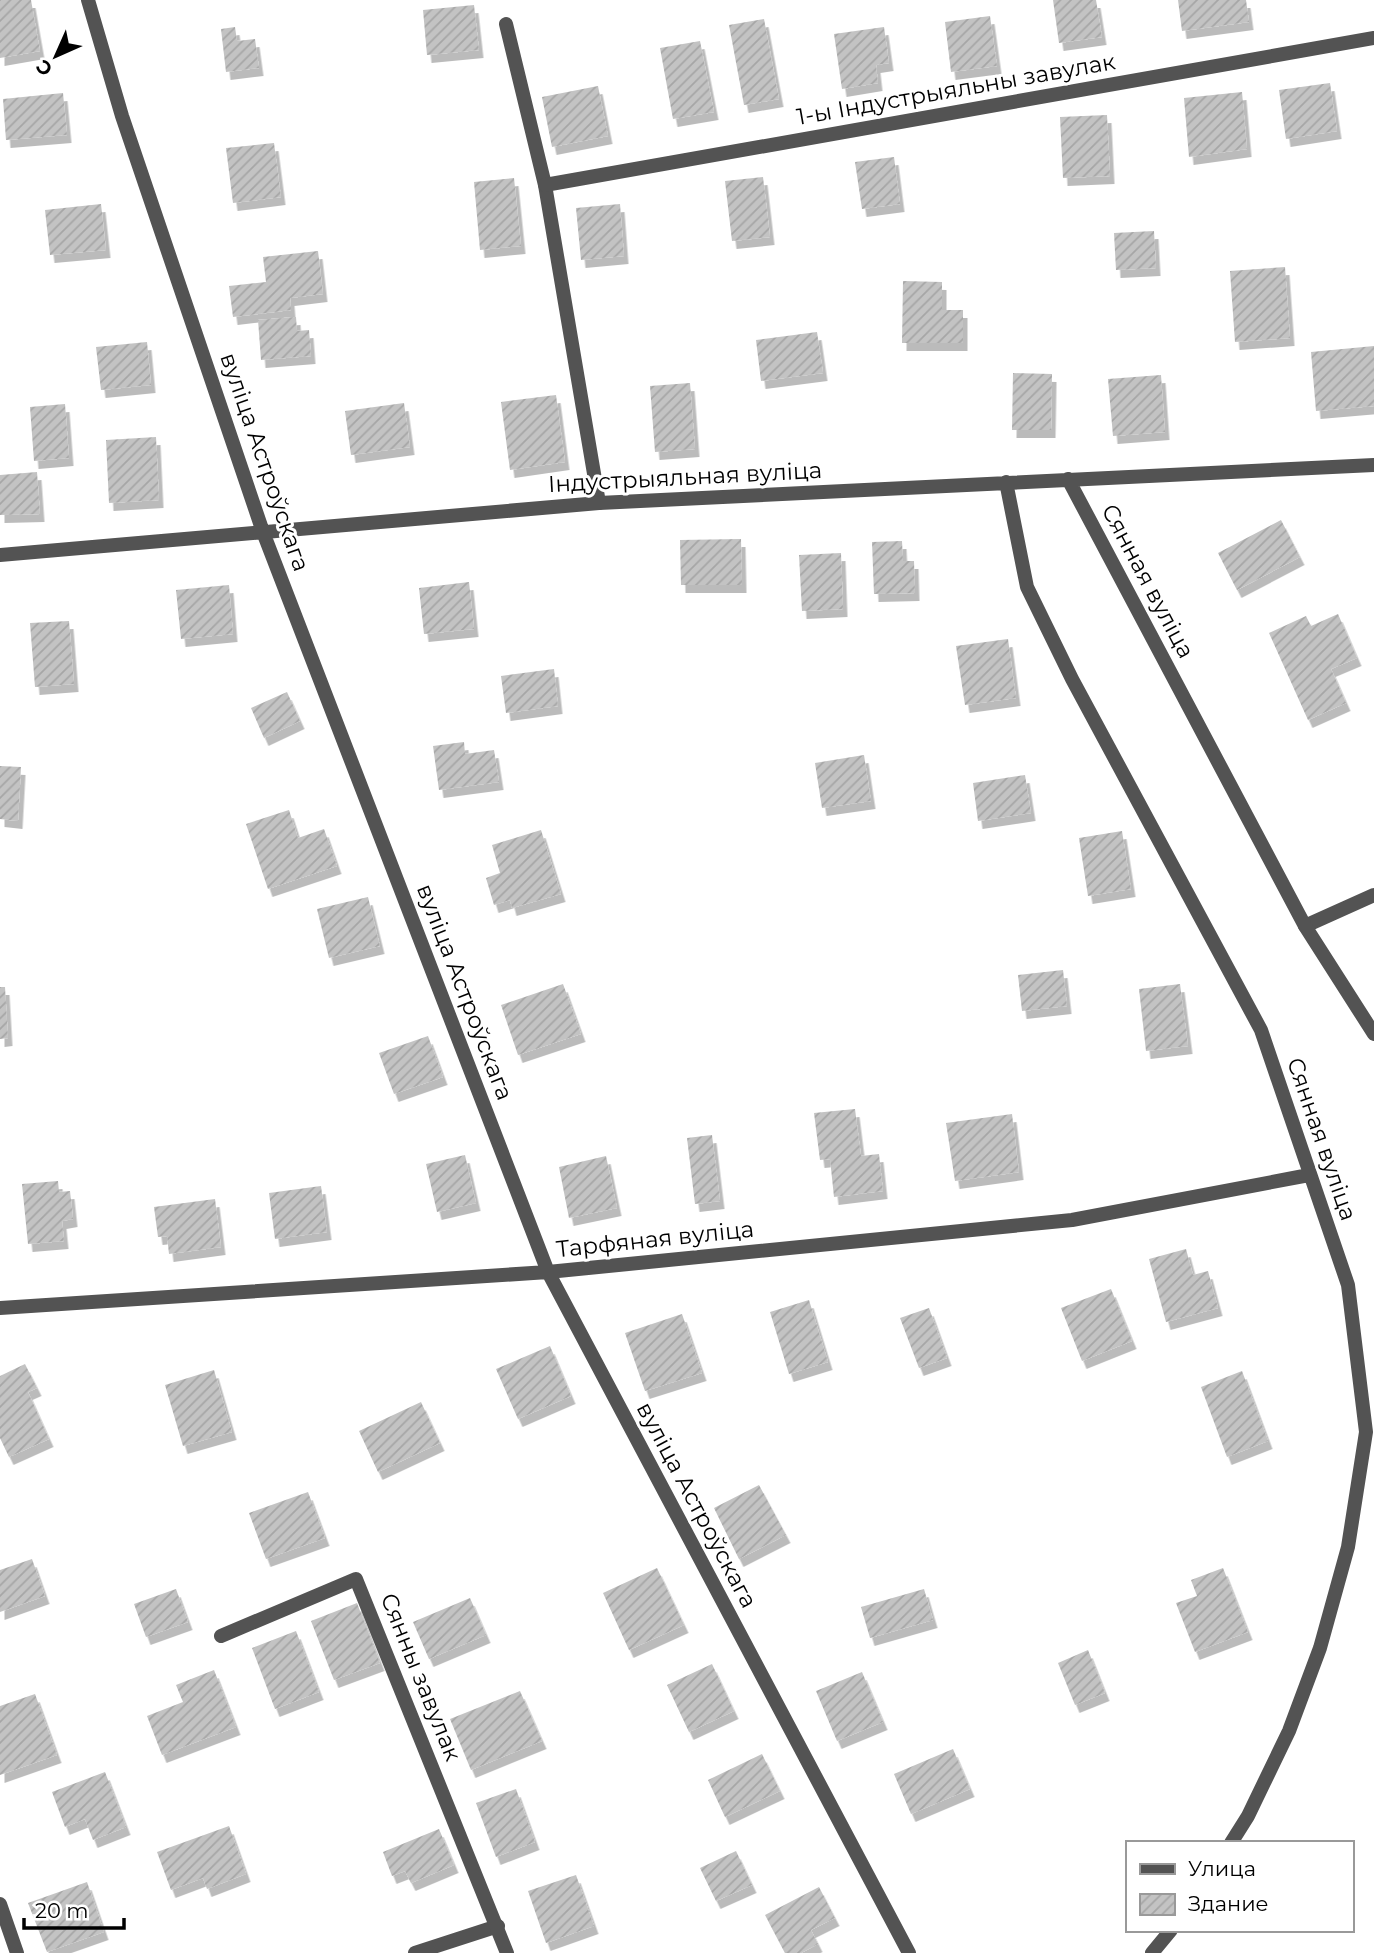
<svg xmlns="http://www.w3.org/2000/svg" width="1374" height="1953" viewBox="0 0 1374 1953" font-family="Montserrat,sans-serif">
<defs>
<pattern id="building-hatch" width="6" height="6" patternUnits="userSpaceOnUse" patternTransform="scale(1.75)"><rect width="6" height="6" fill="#c3c3c3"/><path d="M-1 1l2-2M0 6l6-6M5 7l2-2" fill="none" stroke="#a6a6a6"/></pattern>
<filter id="shadow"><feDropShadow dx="4.5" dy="8" stdDeviation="0" flood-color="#0004"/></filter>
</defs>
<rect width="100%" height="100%" fill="#fff"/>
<path fill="url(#building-hatch)" filter="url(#shadow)" d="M0,0H31L40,51L0,58Z
M1053,0H1096L1102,37L1059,43Z
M1178,0H1246L1249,22L1182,31Z
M474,5L479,50L427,55L423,10Z
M990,16L997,66L951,72L945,22Z
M764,19L779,99L744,105L729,25Z
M235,27L237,41L255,39L259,68L226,72L221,29Z
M884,27L889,63L876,65L878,83L842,89L834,34Z
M700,41L714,112L673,119L660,48Z
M1330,83L1337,131L1286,139L1279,90Z
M598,86L608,136L552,147L542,97Z
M1242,92L1247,149L1189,157L1184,98Z
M63,93L67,135L6,140L3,99Z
M1107,115L1110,176L1063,178L1060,117Z
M274,143L281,197L233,203L226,148Z
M894,157L900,204L862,209L855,162Z
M763,177L770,237L732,241L725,181Z
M514,178L521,246L480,250L474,182Z
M101,204L106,250L50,255L45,210Z
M620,204L624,256L581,260L576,208Z
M1154,231L1156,268L1116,270L1114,233Z
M318,251L323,294L290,298L291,310L233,317L229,286L266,282L263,257Z
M1285,267L1290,338L1235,342L1230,271Z
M903,281L942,282V310H963V343H902Z
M296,317L297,331L309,330L311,356L261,360L258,320Z
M817,332L823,373L761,381L756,340Z
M147,342L151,385L101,390L96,347Z
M1374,346V406L1316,411L1311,352Z
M1013,373L1052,374L1051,430H1012Z
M1161,375L1165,432L1113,436L1108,379Z
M690,383L695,449L655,452L650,386Z
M556,395L565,462L510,470L501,402Z
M404,403L410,447L351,455L345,411Z
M65,404L69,458L34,461L30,407Z
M156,437L159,500L109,503L106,440Z
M37,472L40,514L0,515V475Z
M1281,520L1300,557L1237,590L1218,553Z
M741,539L742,585H681L680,540Z
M902,541L903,561H914L915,593L874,594L872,542Z
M841,553L843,609L802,611L799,555Z
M469,582L474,629L424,634L419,588Z
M229,585L233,634L181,639L176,590Z
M1338,614L1357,658L1331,669L1346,703L1308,720L1269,633L1306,616L1311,626Z
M69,621L74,684L35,687L30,623Z
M1008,639L1016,698L965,705L956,646Z
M554,669L558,706L506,713L501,676Z
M287,692L300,721L264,738L251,708Z
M464,742L465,754L494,750L499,782L439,790L433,746Z
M864,755L871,801L822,808L815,763Z
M0,766L21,767L18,821L0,819Z
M1025,775L1031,813L978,821L973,783Z
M289,810L298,838L324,829L337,866L268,889L246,824Z
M541,830L561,894L512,908L510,900L494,905L486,878L500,873L492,845Z
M1122,831L1131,889L1088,896L1079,838Z
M368,897L380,946L329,958L317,909Z
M1063,970L1067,1006L1022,1011L1018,975Z
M563,984L581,1034L518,1055L501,1005Z
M1180,984L1188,1046L1146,1051L1139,989Z
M0,987H5L8,1038L0,1039Z
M428,1036L443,1077L394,1094L379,1053Z
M855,1109L861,1156L879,1154L883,1191L834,1197L830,1159L820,1160L814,1113Z
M1012,1114L1019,1172L955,1181L946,1123Z
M712,1135L720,1201L695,1204L687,1138Z
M465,1155L476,1203L437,1212L426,1164Z
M606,1156L617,1208L569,1218L559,1167Z
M58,1181L59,1192L70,1191L73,1219L62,1221L64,1241L28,1244L22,1184Z
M321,1186L327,1232L275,1239L269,1193Z
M215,1199L221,1247L169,1254L167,1236L158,1237L154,1207Z
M1186,1249L1193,1275L1208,1271L1218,1308L1166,1322L1149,1259Z
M1111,1289L1132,1341L1082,1361L1061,1308Z
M809,1300L828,1362L789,1374L770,1312Z
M929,1308L947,1358L919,1368L900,1318Z
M682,1314L702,1373L645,1391L625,1333Z
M550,1346L571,1396L518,1419L496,1369Z
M25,1364L37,1388L28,1392L49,1439L9,1457L0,1438V1376Z
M214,1370L232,1432L183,1446L165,1385Z
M1242,1371L1268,1441L1227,1457L1201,1387Z
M421,1402L440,1443L378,1472L359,1431Z
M759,1485L786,1535L739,1559L714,1508Z
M308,1492L325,1538L266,1559L249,1513Z
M32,1559L45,1596L0,1612V1570Z
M657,1568L684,1625L629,1650L603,1593Z
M1223,1568L1248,1632L1195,1652L1176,1603L1197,1596L1191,1580Z
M176,1589L188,1622L146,1637L134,1604Z
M924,1589L933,1620L870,1638L861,1607Z
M470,1598L486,1635L429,1659L413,1622Z
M357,1603L380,1663L334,1680L311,1621Z
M296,1631L319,1692L275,1709L252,1648Z
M1088,1650L1105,1693L1075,1705L1058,1663Z
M712,1664L734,1711L689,1732L667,1685Z
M214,1670L236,1727L162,1755L147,1716L183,1702L176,1685Z
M862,1672L883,1722L837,1741L816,1691Z
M520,1691L542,1741L471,1770L450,1719Z
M35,1694L57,1755L0,1775V1706Z
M953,1749L970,1789L911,1814L894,1774Z
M762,1754L780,1791L725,1817L708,1780Z
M105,1772L126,1827L93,1840L85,1819L65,1827L52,1792Z
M516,1789L535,1842L496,1857L476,1803Z
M229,1826L246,1874L207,1889L203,1878L171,1890L157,1852Z
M439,1829L454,1865L411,1883L405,1871L392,1876L383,1852Z
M736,1851L752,1885L716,1901L700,1868Z
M576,1875L594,1926L546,1943L528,1891Z
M87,1882L104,1932L47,1952L28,1903Z
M819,1887L835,1918L811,1930L818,1944L801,1953H785L765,1915Z"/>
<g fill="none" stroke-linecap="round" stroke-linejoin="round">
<path stroke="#535353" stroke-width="14" d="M506,24L545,185L599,503
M1305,926L1374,895
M0,1904L17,1953
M415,1953L498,1926"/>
<path stroke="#535353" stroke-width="14" d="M88,0L122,116L263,532L548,1272L909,1953
M545,185L1374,38
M1068,479L1305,926L1374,1034
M1006,482L1027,587L1072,679L1261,1030L1348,1285L1366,1432L1348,1547L1320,1648L1289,1731L1248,1816L1231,1843
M0,555L599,503L1374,465
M0,1308L548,1272L1072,1220L1309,1175
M221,1636L356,1579L507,1953
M1152,1953L1171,1930"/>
</g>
<g text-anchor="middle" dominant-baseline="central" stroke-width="6" stroke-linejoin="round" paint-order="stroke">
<g font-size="23" fill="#000" stroke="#fff">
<text transform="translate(956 89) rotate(-10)">1-ы Індустрыяльны завулак</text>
<text transform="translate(265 462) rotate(71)">вуліца Астроўскага</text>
<text transform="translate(685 477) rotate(-3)">Індустрыяльная вуліца</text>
<text transform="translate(1148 581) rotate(62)">Сянная вуліца</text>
<text transform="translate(465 992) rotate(69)">вуліца Астроўскага</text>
<text transform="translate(1322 1139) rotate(71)">Сянная вуліца</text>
<text transform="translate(655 1239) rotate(-6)">Тарфяная вуліца</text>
<text transform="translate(697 1505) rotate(62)">вуліца Астроўскага</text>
<text transform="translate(421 1677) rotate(68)">Сянны завулак</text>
</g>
</g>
<rect x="1126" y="1841" width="228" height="91" fill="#ffffff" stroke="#999999" stroke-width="2"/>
<rect x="1140" y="1864" width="35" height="10" fill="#535353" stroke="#999999" stroke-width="2"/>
<text x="1188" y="1876" font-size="21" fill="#000000">Улица</text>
<rect x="1140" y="1894" width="35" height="21" fill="url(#building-hatch)" stroke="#999999" stroke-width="2"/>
<text x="1188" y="1911" font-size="21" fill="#000000">Здание</text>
<g transform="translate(56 56) rotate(225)" stroke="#ffffff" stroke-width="5" paint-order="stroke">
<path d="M0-5L12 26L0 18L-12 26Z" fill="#000000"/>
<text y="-10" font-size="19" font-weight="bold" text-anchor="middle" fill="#000000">С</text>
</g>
<path d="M24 1918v10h100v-10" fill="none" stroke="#000000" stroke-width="3.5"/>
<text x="35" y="1918" font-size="21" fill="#000000" stroke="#ffffff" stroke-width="5" paint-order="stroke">20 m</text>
</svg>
